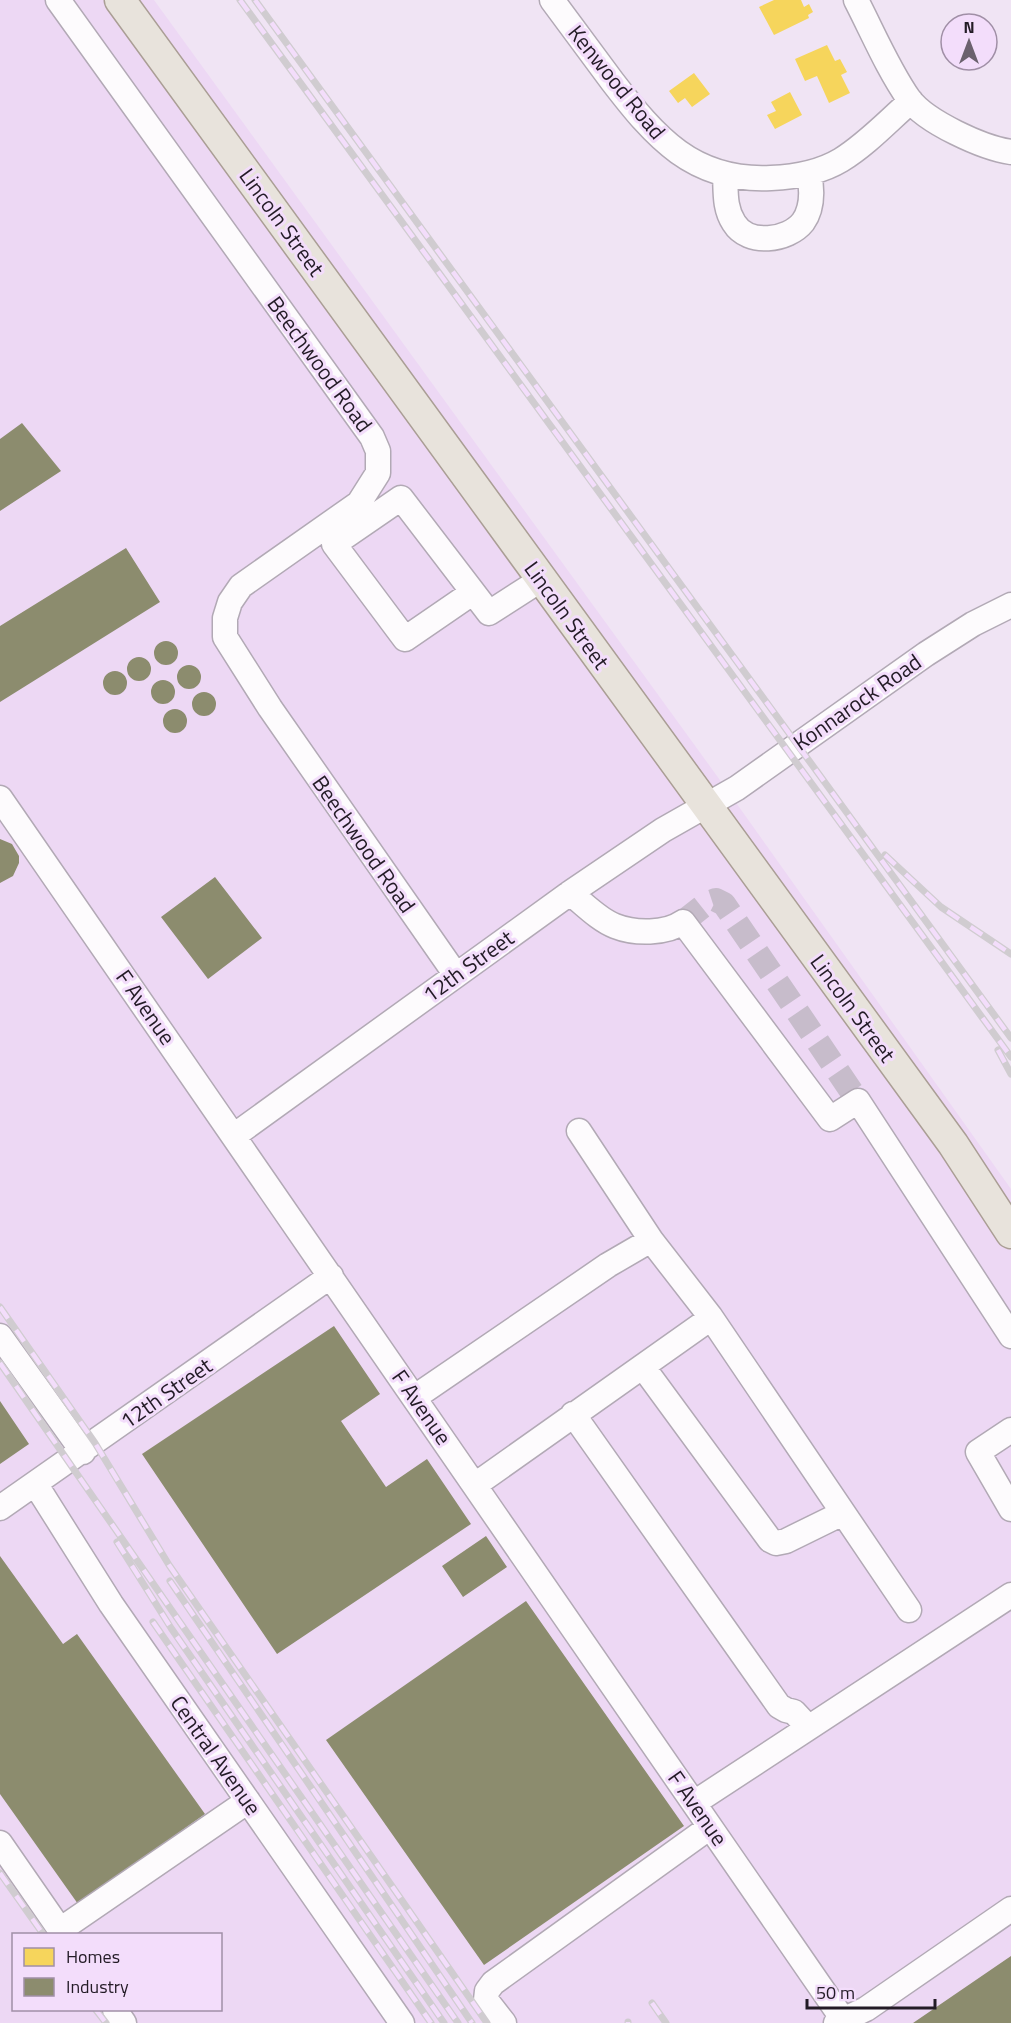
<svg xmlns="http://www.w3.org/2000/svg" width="1011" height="2023" viewBox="0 0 1011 2023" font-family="'Titillium Web',sans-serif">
<rect width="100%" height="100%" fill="#f0e4f4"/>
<path fill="#edd8f4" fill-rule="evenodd" d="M0,0H154L717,776L1011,1189V2023H0ZM14,1934H220V2010H14Z"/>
<path fill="#f6d55c" d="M774,0H801L804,7L809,4L813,12L808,15L809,18L774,35L759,7Z
M827,45L835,61L840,59L847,72L841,75L850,93L829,103L817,76L805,81L795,59Z
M694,73L710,94L692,107L685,98L678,103L669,91Z
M790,92L802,115L775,129L767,115L776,111L771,102Z"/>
<path fill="#8c8c6e" d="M22,423L61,471L0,511V439Z
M126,548L160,602L0,702V626Z
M154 653a12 12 0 1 1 24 0a12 12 0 1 1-24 0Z
M127 669a12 12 0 1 1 24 0a12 12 0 1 1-24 0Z
M177 677a12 12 0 1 1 24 0a12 12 0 1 1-24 0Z
M103 683a12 12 0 1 1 24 0a12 12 0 1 1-24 0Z
M151 692a12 12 0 1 1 24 0a12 12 0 1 1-24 0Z
M192 704a12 12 0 1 1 24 0a12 12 0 1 1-24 0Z
M163 721a12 12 0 1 1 24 0a12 12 0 1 1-24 0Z
M0,839L12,844L19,856V863L13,876L0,883Z
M215,877L262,938L208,979L161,917Z
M334,1326L380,1394L341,1421L386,1487L427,1459L471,1524L277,1654L142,1454Z
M0,1401L29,1444L0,1464Z
M486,1536L507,1567L463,1597L442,1566Z
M0,1556L63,1644L77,1634L205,1814L78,1904L0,1794Z
M526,1601L684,1826L484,1965L326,1740Z
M1011,1956V2023H913Z"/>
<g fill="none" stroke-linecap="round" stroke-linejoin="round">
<path stroke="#c7bccb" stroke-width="24" stroke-dasharray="24 12" stroke-linecap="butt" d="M683,922L707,903L716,900L724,904L858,1101"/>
<g stroke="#b2a9b5" stroke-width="27">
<path id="minor" d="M58,0L372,437L378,451V473L359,503L241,586L230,602L225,618V637L270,708L456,975
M552,0C572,27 592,54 612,81C655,137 693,182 771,178C795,177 821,172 841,160C867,144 888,121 911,101
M856,0C873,33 888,69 909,99C926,122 983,148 1011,152
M725,174C726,191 724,208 734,223C748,246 788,241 803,222C813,208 812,188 809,173
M472,593L405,639L334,544L401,498L489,613L542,579
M0,798L842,2018
M570,893C583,903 599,920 615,926C635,934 666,934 683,922L830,1119L858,1101L1011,1336
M579,1131L651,1240
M235,1135L570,893L663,830L737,788L926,654L973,624L1011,605
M0,1336L83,1452
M643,1367L770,1540L776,1543L786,1541L843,1513
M415,1397L608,1265L651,1240L710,1316L909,1610
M573,1414L779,1706L786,1710L794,1712L808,1727
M1011,1430L978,1452L1011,1509
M36,1485L111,1604L402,2023
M475,1485L711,1318
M0,1508L331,1276
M694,1803L1011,1595
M0,1843L63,1934
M60,1930L248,1801
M115,2010L124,2023
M504,2023L486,2000L487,1991L493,1983L710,1827
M836,2023L866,2009L1011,1909"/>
</g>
<g stroke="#aa9e95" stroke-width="33">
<path id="major" d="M120,0L953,1144L1011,1233"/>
</g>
<use href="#minor" stroke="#fdfbfd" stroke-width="24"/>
<use href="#major" stroke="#e8e3dc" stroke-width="30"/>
<g stroke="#d0ccd0" stroke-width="7">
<path id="rail" d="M240,0L1011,1057
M255,0L1011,1038
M885,855L941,907L1011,954
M998,1050L1011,1074
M0,1307L95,1443L169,1565L487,2023
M0,1363L458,2023
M117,1542L171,1628L444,2023
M170,1581L472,2023
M153,1622L431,2023
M0,1873L43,1934
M652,2003L666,2023
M96,2010L106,2023
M628,2022V2023"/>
</g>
<use href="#rail" stroke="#f3ddfb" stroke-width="4.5" stroke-dasharray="14" stroke-linecap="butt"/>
</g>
<g text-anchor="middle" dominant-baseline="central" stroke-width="6" stroke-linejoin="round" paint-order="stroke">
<g font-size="22" fill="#231b26" stroke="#f3ddfb">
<text transform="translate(617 82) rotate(51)">Kenwood Road</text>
<text transform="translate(282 222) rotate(54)">Lincoln Street</text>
<text transform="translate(320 364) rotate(54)">Beechwood Road</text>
<text transform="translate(567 615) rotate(54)">Lincoln Street</text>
<text transform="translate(857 702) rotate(-35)">Konnarock Road</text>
<text transform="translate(364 844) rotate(55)">Beechwood Road</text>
<text transform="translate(468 966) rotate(-36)">12th Street</text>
<text transform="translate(146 1007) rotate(55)">F Avenue</text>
<text transform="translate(853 1008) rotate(54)">Lincoln Street</text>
<text transform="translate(166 1393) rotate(-35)">12th Street</text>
<text transform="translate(422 1407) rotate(55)">F Avenue</text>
<text transform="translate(216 1755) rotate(55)">Central Avenue</text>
<text transform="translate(698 1808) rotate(55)">F Avenue</text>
</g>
</g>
<rect x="12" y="1933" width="210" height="78" fill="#f3ddfb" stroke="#a08fa6" stroke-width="1.5"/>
<rect x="24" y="1948" width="30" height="18" fill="#f6d55c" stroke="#a08fa6" stroke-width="1.5"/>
<text x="66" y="1963" font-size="18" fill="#231b26">Homes</text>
<rect x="24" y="1978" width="30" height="18" fill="#8c8c6e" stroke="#a08fa6" stroke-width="1.5"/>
<text x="66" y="1993" font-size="18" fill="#231b26">Industry</text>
<g transform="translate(969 42)"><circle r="28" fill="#f3ddfb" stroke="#a08fa6" stroke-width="1.5"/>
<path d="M0-4.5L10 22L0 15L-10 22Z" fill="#6b616e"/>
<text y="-9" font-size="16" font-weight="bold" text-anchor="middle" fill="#231b26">N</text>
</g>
<path d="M807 1999v9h128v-9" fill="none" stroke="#231b26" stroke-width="3"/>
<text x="816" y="1999" font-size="18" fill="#231b26" stroke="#f3ddfb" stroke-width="4.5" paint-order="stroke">50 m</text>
</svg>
